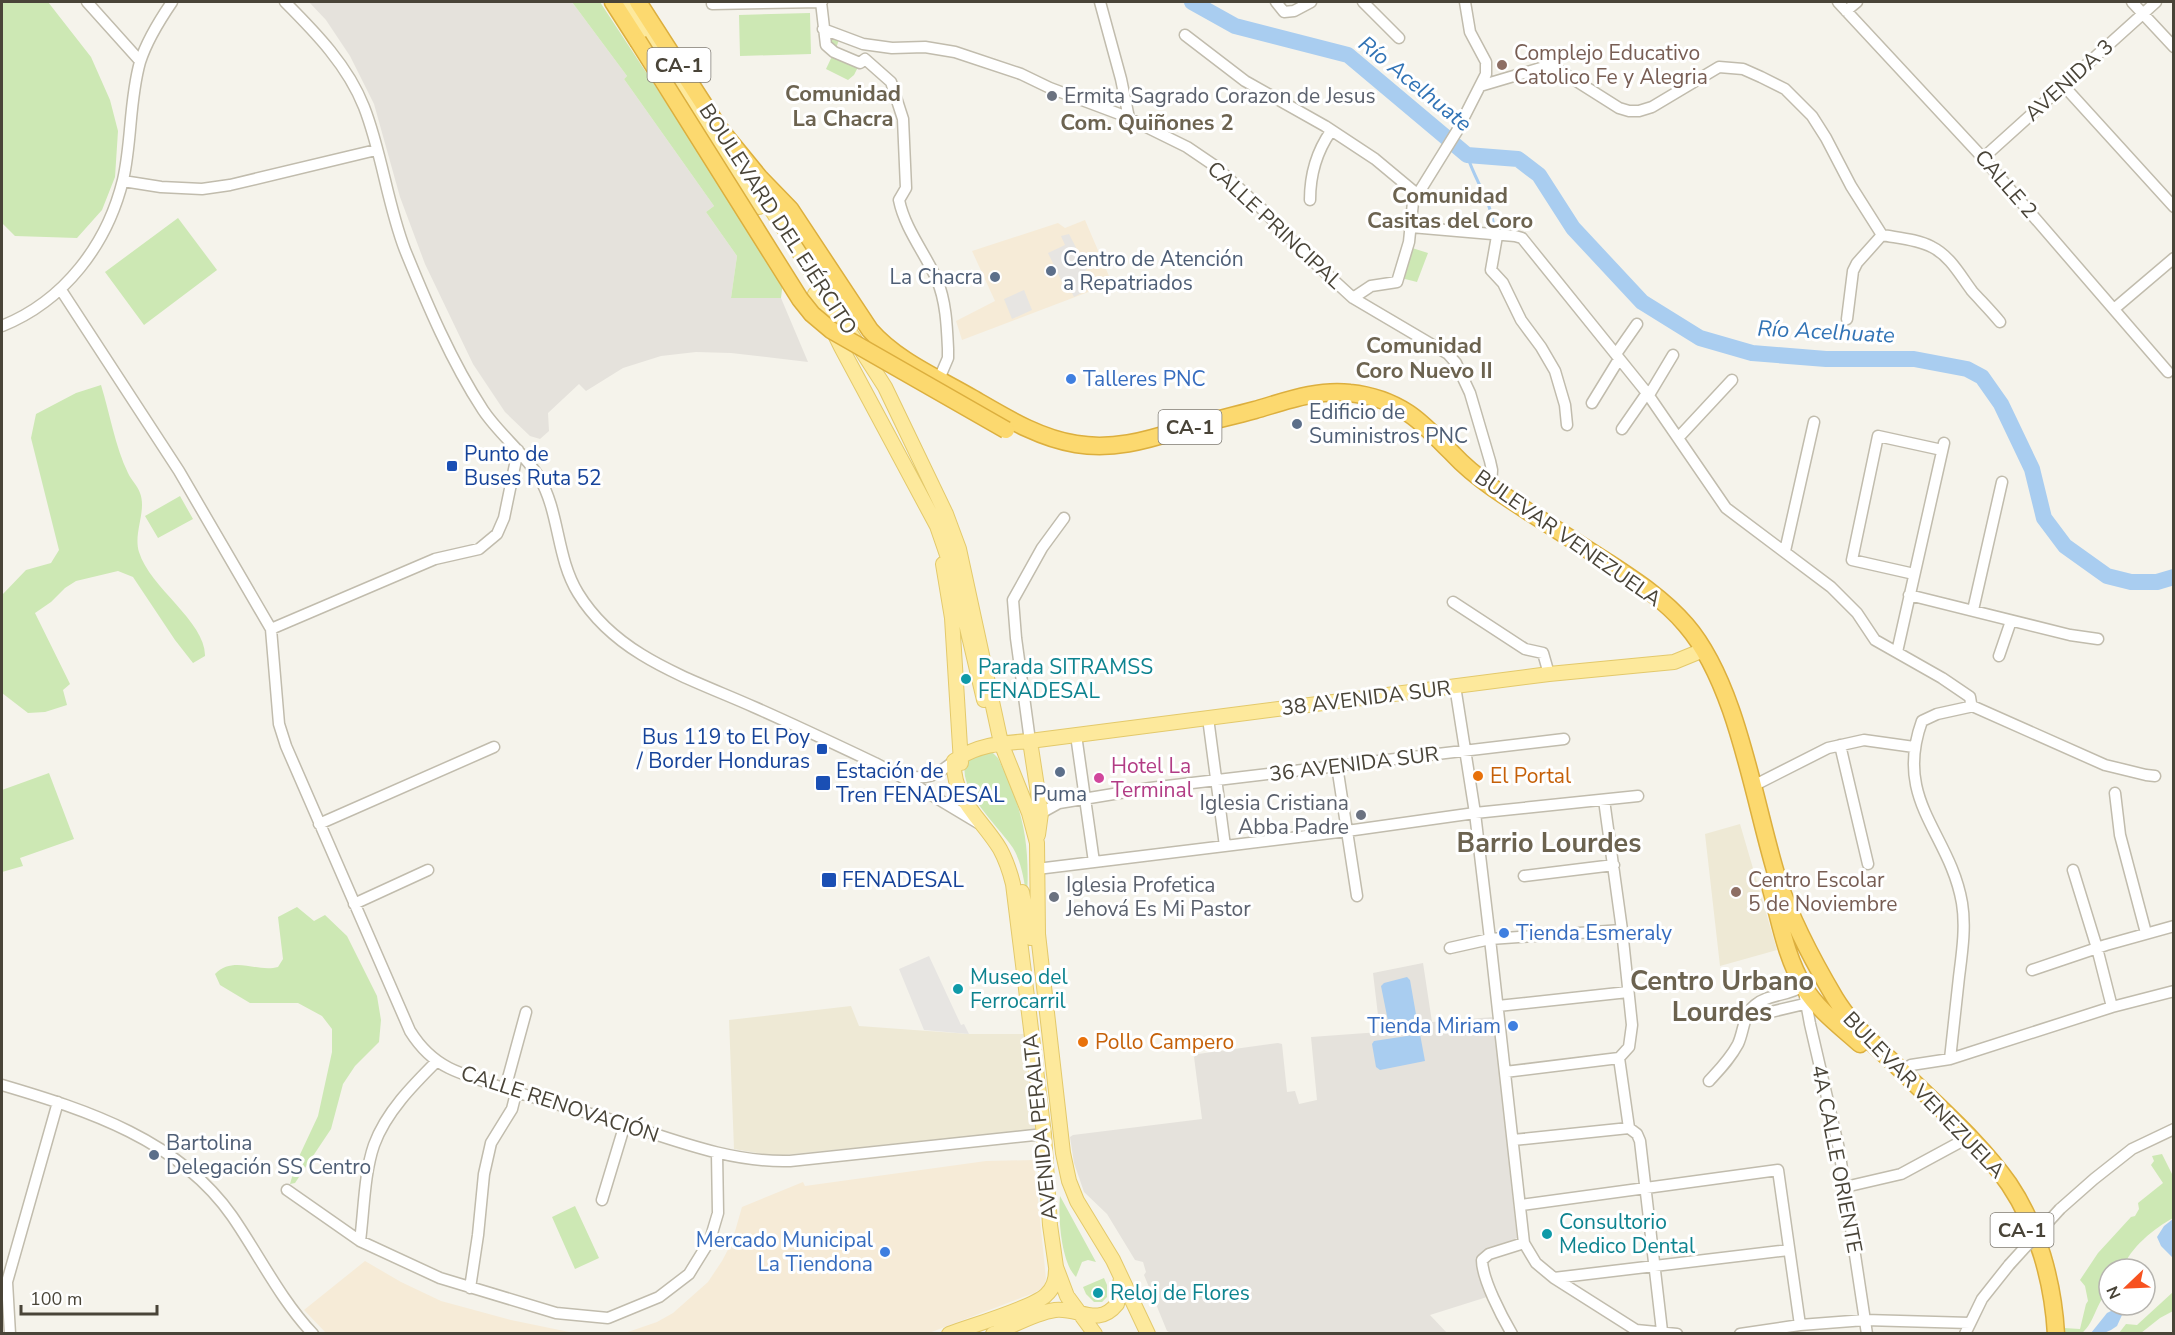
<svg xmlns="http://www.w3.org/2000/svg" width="2175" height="1335" viewBox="0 0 2175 1335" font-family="'Nunito Sans',sans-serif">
<rect width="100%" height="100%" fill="#f5f3eb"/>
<path fill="#f6ebd7" d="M1085,220L1112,283L962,340L956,321L995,301L972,251L1058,223L1065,228Z
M1034,1160L1046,1279L1044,1287L1034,1293L929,1333H625L657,1322L673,1313L708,1282L722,1261L732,1242L742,1207L803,1182L805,1186L986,1161Z
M365,1261L401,1282L441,1301L511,1320L574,1333H326L304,1310Z"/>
<path fill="#e5e2dc" d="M309,2H572L627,76L624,79L714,206L706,212L737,256L731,298H781L808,362L731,353L696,352L661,356L623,368L586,391L579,384L548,413L549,431L540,439L530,436L505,412L473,364L425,264L400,197L374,104L350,56L326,20Z
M1423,963L1432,1022L1493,1017L1517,1238L1477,1256L1487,1297L1430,1315L1447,1333H1171L1167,1331L1144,1275L1146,1272L1143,1262L1135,1260L1107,1214L1084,1192L1074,1163L1070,1137L1073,1135L1202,1119L1194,1057L1198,1054L1278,1043L1282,1044L1287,1092L1295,1091L1299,1104L1317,1100L1311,1037L1380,1032L1373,973Z"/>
<path fill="#eee9d5" d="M1740,824L1777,950L1720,966L1705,834Z
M851,1006L859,1026L969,1034H1024L1037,1129L774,1156L734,1149L729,1020Z"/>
<path fill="#cde8b4" d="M2,2H48L91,57L110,100L118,131L115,177L102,210L77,238L15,236L2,223Z
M572,2H600L783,281L781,298H731L737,256L706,212L714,206L624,79L627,76Z
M810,13L811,54L740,56L739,15Z
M823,29L840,36L835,52L860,63L854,75L848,80L826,69L834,52Z
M178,218L217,270L144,325L105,272Z
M1409,247L1428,253L1417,282L1401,278Z
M101,385C110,414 115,446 128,473C131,480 138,486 140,493C147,511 133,533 139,552C150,588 206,622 205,656L193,663L175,640L133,577L118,571L76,581L65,588L51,602L35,613L70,684L63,690L67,705L45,712L28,713L2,693V595L26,570L51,563L59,550L31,438L36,414L76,393Z
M180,496L193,519L158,538L145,516Z
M979,751L992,752L998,758C1023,809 1030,841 1027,898C1024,881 1022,863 1013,848C1001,829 951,784 968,759C970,756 976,753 979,751Z
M49,773L74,839L20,858L23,866L2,872V790Z
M297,907L314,921L325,915L347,936L377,996L381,1020L379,1042L355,1066L343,1084L331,1129L295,1183L290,1184L296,1163L318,1116L332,1052V1029L322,1016L298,1003H250L220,985L215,974C234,955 257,973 278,967L283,959L278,917Z
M2162,1154L2173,1176V1218C2155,1228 2129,1248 2123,1269H2109V1291C2095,1303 2096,1321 2082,1333H2064V1328L2080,1329L2086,1304L2088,1301L2085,1286L2080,1280L2098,1253L2131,1217L2135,1216L2139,1209L2138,1203L2163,1183L2151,1165L2154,1161L2152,1156Z
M1060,1196L1096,1262L1088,1260L1082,1262L1076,1277C1061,1262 1058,1217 1060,1196Z
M575,1206L599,1258L575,1269L552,1217Z
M1104,1278L1107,1285V1297L1102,1302H1094L1086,1294L1083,1287Z
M2173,1292V1311L2160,1318L2141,1333H2119L2126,1324L2137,1325Z"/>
<path fill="#e7e5e2" d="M1069,234L1087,269L1081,275L1089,289L1074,297L1070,289L1066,290L1048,253L1065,245L1061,236Z
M1024,290L1032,310L1012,319L1004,299Z
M929,956L961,1025L964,1024L969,1034L924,1030L899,969Z"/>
<path fill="#a9cdf0" d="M1407,977L1410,980L1417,1020L1414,1024L1392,1029L1389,1026L1381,986L1384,983Z
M1420,1034L1425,1061L1380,1070L1376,1067L1372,1044L1374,1041Z
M2173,1219V1258L2161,1246L2157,1237L2164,1226Z
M2123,1305H2141L2122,1315L2117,1326L2111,1330L2104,1333H2091L2107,1313Z"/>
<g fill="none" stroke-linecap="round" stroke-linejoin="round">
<path stroke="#a9cdf0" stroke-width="3" d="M1467,155C1475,181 1492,202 1494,229"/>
<path stroke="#a9cdf0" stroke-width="16" d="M1192,2L1235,26L1348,55L1467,155L1518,159L1539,175L1573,228L1642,302L1700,338L1752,353L1826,359H1914L1967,369L1982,377L2001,404L2032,469L2044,518L2065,546L2107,576L2131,582H2157L2174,577"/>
<g stroke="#c1bcad" stroke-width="13">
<path id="minor" d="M87,2L140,61
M285,2C316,33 348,66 364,107C382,153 387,203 405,250C427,304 451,361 483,410C499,434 523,452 539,477C560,513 556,557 578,593C617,657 689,678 754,707C795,725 835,744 875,763L898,775L978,823
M821,2L826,45L834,52L860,63L865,59L891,82L903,119L906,188L899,200C905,229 925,253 937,280C946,301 947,327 948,349V358L939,379
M1100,2L1121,79L1129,118
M1276,2L1284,12L1294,11L1311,2
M1363,2L1399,38
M1838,2L1983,158L2168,372
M2132,2L2174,47
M712,4L822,2
M1846,11L1857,2
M823,29L863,44L892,48L925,47L955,52L1021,74L1050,88L1122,115L1187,147L1215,166L1264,211L1303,252L1353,298L1448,354L1456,363L1470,393L1490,461L1492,470L1491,487
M1185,35L1245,81L1325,126L1375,159L1417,194
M2063,85L2174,207
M1480,86L1551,65L1619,108L1629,111H1639L1652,107L1719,67L1743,69L1761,77L1785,89L1812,116L1826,138L1851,186L1882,235
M1983,158L2156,2
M123,181L161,187L202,189L230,185L376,150
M1310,200C1310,175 1317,151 1331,131
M1411,227L1515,236L1522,238L1647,393L1726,508L1831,587L1857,613L1875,640L1942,678L1970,697L1971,703L1969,707L1937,714L1922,721C1893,801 1950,833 1962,903C1966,927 1962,953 1959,977C1956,1004 1953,1031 1950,1059
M1882,235C1898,238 1917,239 1932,247C1950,256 1960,275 1972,291C1981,301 1991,311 2000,322
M1497,236L1491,270L1503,283L1521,320L1541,347L1555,371L1565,405L1567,425
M61,290L179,471L271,629L279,724L286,746L410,1031C420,1047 433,1060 449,1068C461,1074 475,1078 488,1083C526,1096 566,1107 605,1118C665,1136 726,1163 790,1161L1044,1134
M1353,298L1371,286L1397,282L1409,242L1413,202L1457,131L1486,74V62L1470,32L1465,2
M2114,309L2174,258
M1847,319L1853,271L1857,263L1882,235
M2,326C64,301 107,245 123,180C132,141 129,101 140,62C147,40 159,21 172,2
M1616,354L1637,324
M1649,395L1673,355
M1592,403L1619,359
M1622,429L1647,393
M1678,438L1732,380
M1785,551L1814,422
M1914,574L1852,560L1878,436L1942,450
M1909,595L2070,635L2098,639
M1453,602L1525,649L1543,653L1549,674
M1973,610L2002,482
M271,629L435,559L479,549L497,534L504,518L518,450
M1897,652L1944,443
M1999,656L2011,621
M1455,686L1475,813L1490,939L1524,1243L1536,1263L1554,1278L1636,1330L1677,1334
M1970,705L2105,765L2146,775L2155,776
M1208,718L1225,846
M1076,735L1094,862
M1030,741L1016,638L1013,600L1042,548L1064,518
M1840,745L1868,864
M1337,766L1357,896
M904,776C928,780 936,776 954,761
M1753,786L1828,748L1864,740L1914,747
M2115,793L2120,835L2146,933
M1604,800L1622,930L1632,1025L1629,1047L1619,1058L1629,1128L1637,1134L1640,1141L1662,1331
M1041,813L1059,803L1150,788L1564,739
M319,824L494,747
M1037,869L1347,831L1475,813L1638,796
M2073,870L2097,948L2112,1007
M1524,876L1614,865
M354,904L428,870
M1450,948L1490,939L1622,930
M2032,970L2106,945L2174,926
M1498,1006L1628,992
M1749,1012L1762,1014L1813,1002
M1505,1072L1619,1058
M1902,1072L1911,1065L1950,1059L2112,1007L2174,991
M1709,1081C1720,1069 1730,1059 1738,1044C1744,1031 1743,1015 1755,1005C1768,994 1788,996 1803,986L1810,1024L1839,1149L1867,1334
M2,1085C87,1110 179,1140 232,1216C259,1255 280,1299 313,1334
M505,1089L526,1012
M1513,1140L1629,1128
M1845,1187L1901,1174L1962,1141
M287,1190L360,1241L440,1278L556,1313L608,1318L659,1297L689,1274L710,1240L718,1213L717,1153
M602,1200L625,1124
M1521,1205L1778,1170L1800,1325
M2060,1209L2094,1179L2132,1149L2174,1129
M360,1241C364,1211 364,1174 374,1145C386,1112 413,1085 437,1061
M1554,1278L1789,1250
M470,1288L478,1235L484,1174L491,1143L512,1109L516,1093
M10,1334L7,1282L58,1102
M1512,1334C1502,1317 1482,1279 1482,1260L1489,1254L1524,1243
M1740,1334L1800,1325L1865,1320L1970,1323
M1965,1334L1982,1299L2009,1265"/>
</g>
<g stroke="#e3c96b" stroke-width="16">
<path id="major" d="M625,2L759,207
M748,173L885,387L946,514L959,549L1001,743L1029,813L1037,843L1038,934L1063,1153L1069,1181L1077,1201L1113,1260L1148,1334
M815,294L841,347L937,526L956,581L984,700
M943,564L952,618L961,763
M1030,741L1041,813L1038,835
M1022,892L1031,938
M949,1334C970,1326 1033,1308 1046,1295C1054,1288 1056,1280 1056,1270
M993,1334C1013,1326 1034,1313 1055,1310C1078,1307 1098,1328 1117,1304L1121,1278
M1095,1334L1067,1296L1056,1267L1050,1225L1044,1134L1013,884C1010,872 1006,860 1000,849C982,819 952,799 954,761C978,744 1002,743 1030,741L1549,674L1674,662L1701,651"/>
</g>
<g stroke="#dcaf3e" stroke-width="19">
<path id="highway" d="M613,2L638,41
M638,2L719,128L759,177L790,209L870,330C897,361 938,378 972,398C1005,417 1038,438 1076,444C1112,450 1145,441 1179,430C1204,422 1230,417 1255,410C1286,401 1318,389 1350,393C1370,395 1391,402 1408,413C1425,424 1438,440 1453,454C1465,467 1479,478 1493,488C1529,513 1567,536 1604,560C1633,579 1663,598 1686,625C1738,685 1754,804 1778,880C1792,922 1813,961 1835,998C1852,1026 1877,1047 1900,1069C1937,1106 1979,1141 2009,1184C2038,1227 2053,1282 2056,1334
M1771,889C1780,921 1786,958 1804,987C1817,1009 1841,1027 1860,1044"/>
</g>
<use href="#minor" stroke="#fff" stroke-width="10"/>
<use href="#major" stroke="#fde99c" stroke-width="14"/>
<use href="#highway" stroke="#fcd96f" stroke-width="16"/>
<g stroke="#c1bcad" stroke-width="13" stroke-linecap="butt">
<path id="minor-bridge" d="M2009,1265L2060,1209"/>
</g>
<g stroke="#dcaf3e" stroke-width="19" stroke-linecap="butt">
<path id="highway-bridge" d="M638,41L800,299L812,314L831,330L1006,430"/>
</g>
<use href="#minor-bridge" stroke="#fff" stroke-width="10"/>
<use href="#highway-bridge" stroke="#fcd96f" stroke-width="16"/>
</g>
<g fill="#8d6e63" stroke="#fff" stroke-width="2">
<circle cx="1502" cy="65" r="6"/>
<circle cx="1736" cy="892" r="6"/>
</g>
<g fill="#6b7280" stroke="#fff" stroke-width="2">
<circle cx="1052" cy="96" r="6"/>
<circle cx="1361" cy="815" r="6"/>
<circle cx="1054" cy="897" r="6"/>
</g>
<g fill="#5c6f8a" stroke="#fff" stroke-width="2">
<circle cx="1051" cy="271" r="6"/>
<circle cx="995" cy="277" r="6"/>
<circle cx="1297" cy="424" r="6"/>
<circle cx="1060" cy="772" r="6"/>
<circle cx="154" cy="1155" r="6"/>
</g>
<g fill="#3f7fe0" stroke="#fff" stroke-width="2">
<circle cx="1071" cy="379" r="6"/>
<circle cx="1504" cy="933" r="6"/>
<circle cx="1513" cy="1026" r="6"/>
<circle cx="885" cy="1252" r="6"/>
</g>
<g fill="#1a4fb4" stroke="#fff" stroke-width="2">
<rect x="446" y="460" width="12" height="12" rx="3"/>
<rect x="816" y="743" width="12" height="12" rx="3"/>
<rect x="815" y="775" width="16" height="16" rx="3"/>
<rect x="821" y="872" width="16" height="16" rx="3"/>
</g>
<g fill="#0f9aa8" stroke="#fff" stroke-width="2">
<circle cx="966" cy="679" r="6"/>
<circle cx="958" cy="989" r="6"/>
<circle cx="1547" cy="1234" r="6"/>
<circle cx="1098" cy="1293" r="6"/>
</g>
<g fill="#e8710a" stroke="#fff" stroke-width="2">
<circle cx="1478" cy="776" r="6"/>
<circle cx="1083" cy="1042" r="6"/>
</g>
<circle fill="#d1479c" stroke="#fff" stroke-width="2" cx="1099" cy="778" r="6"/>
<g text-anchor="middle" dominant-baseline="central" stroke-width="6" stroke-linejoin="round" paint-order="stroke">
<g fill="#fff" stroke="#807c74" stroke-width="1.5">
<rect x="647.5" y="48" width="63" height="34" rx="4.5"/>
<rect x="1158.5" y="410" width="63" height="34" rx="4.5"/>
<rect x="1990.5" y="1213" width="63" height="34" rx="4.5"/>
</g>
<g font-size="20" font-weight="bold" fill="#494438">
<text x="679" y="65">CA-1</text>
<text x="1190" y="427">CA-1</text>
<text x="2022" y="1230">CA-1</text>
</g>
<g font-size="21" fill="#785e54" stroke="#fff" text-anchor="start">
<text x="1514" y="53">Complejo Educativo<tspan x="1514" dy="24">Catolico Fe y Alegria</tspan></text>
<text x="1748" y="880">Centro Escolar<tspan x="1748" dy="24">5 de Noviembre</tspan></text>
</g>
<g font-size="21" fill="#494438" stroke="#fff">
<text transform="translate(2069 80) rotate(-42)">AVENIDA 3</text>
<text transform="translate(2006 184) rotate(49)">CALLE 2</text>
<text transform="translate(778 219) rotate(57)">BOULEVARD DEL EJÉRCITO</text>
<text transform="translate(1275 225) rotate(43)">CALLE PRINCIPAL</text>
<text transform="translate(1568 538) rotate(35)">BULEVAR VENEZUELA</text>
<text transform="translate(1366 698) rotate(-7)">38 AVENIDA SUR</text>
<text transform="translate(1354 764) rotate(-7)">36 AVENIDA SUR</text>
<text transform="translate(1924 1095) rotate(46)">BULEVAR VENEZUELA</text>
<text transform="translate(560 1104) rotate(18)">CALLE RENOVACIÓN</text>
<text transform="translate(1040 1127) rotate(-96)">AVENIDA PERALTA</text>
<text transform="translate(1837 1159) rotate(79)">4A CALLE ORIENTE</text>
</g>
<g font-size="21" fill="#5b616d" stroke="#fff" text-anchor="start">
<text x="1064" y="96">Ermita Sagrado Corazon de Jesus</text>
<text x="1349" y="803" text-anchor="end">Iglesia Cristiana<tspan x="1349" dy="24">Abba Padre</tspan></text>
<text x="1066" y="885">Iglesia Profetica<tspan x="1066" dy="24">Jehová Es Mi Pastor</tspan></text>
</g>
<g font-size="21" fill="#4e5e75" stroke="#fff" text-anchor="start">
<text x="1063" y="259">Centro de Atención<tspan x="1063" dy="24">a Repatriados</tspan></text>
<text x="983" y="277" text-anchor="end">La Chacra</text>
<text x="1309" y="412">Edificio de<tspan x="1309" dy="24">Suministros PNC</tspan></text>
<text x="1060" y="794" text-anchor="middle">Puma</text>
<text x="166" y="1143">Bartolina<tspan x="166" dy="24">Delegación SS Centro</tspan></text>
</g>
<g font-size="21" fill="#366cbe" stroke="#fff" text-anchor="start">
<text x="1083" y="379">Talleres PNC</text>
<text x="1516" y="933">Tienda Esmeraly</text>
<text x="1501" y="1026" text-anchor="end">Tienda Miriam</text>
<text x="873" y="1240" text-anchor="end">Mercado Municipal<tspan x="873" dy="24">La Tiendona</tspan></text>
</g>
<g font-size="21" fill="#164399" stroke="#fff" text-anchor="start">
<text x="464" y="454">Punto de<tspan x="464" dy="24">Buses Ruta 52</tspan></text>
<text x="810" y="737" text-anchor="end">Bus 119 to El Poy<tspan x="810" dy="24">/ Border Honduras</tspan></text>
<text x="836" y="771">Estación de<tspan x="836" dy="24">Tren FENADESAL</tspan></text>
<text x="842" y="880">FENADESAL</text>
</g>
<g font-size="21" fill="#0d838f" stroke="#fff" text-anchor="start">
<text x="978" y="667">Parada SITRAMSS<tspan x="978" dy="24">FENADESAL</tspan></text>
<text x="970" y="977">Museo del<tspan x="970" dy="24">Ferrocarril</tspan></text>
<text x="1559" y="1222">Consultorio<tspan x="1559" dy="24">Medico Dental</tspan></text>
<text x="1110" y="1293">Reloj de Flores</text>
</g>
<g font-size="21" fill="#b23c85" stroke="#fff" text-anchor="start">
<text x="1111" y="766">Hotel La<tspan x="1111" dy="24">Terminal</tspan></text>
</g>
<g font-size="21" fill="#c56008" stroke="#fff" text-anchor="start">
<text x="1490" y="776">El Portal</text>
<text x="1095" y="1042">Pollo Campero</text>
</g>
<g font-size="22" font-style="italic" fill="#3173b5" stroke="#fff">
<text transform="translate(1415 84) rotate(39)">Río Acelhuate</text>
<text transform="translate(1826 332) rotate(3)">Río Acelhuate</text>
</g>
<g font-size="22" font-weight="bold" fill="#6c6350" stroke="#fff">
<text x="843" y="94">Comunidad<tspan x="843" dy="25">La Chacra</tspan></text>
<text x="1147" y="123">Com. Quiñones 2</text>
<text x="1450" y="196">Comunidad<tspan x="1450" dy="25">Casitas del Coro</tspan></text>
<text x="1424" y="346">Comunidad<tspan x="1424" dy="25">Coro Nuevo II</tspan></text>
</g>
<g font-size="27" font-weight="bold" fill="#6c6350" stroke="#fff">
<text x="1549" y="843">Barrio Lourdes</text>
<text x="1722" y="981">Centro Urbano<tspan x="1722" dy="31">Lourdes</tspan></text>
</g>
</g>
<rect width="2175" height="1335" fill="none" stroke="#494438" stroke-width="6"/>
<g transform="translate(2127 1287) rotate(247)"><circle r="28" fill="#ffffff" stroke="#b6b4af" stroke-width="1.5"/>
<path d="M0-4.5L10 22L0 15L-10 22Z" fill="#f75220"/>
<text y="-9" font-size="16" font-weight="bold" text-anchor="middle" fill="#494438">N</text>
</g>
<path d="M21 1305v9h136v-9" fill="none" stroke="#494438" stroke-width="3"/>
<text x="30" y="1305" font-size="18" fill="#494438" stroke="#ffffff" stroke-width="4.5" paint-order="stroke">100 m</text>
</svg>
